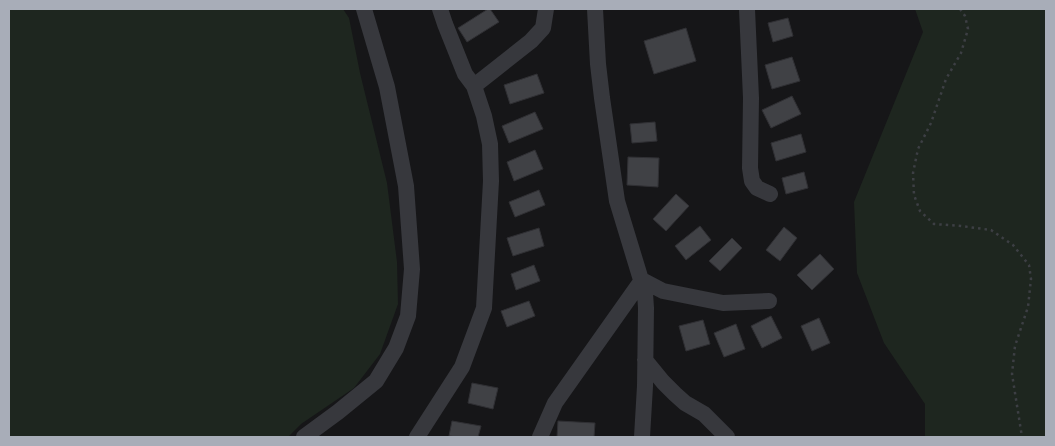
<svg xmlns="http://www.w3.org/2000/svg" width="1055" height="446" viewBox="0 0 1055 446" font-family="'Archivo Narrow',sans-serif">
<rect width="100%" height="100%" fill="#161618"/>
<path fill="#1e261f" d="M9,9H343L349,18L360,73L387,183L397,262L398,304L380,354L354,388L301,424L288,437H9Z
M915,9H1046V437H925V404L884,343L857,273L854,202L923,32Z"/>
<path fill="#404145" stroke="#303034" d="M488,9H490L499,22L467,42L458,28Z
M788,18L793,36L773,42L768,23Z
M686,28L696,61L654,74L644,41Z
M792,57L800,81L772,89L765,65Z
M537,74L544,93L510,104L504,85Z
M792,96L801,114L771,128L762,110Z
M535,112L543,129L509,143L502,126Z
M655,122L657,141L632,143L630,124Z
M801,134L806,152L776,161L771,143Z
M535,150L543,169L514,181L507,162Z
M628,157L659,158L658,187L627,185Z
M804,172L808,188L786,194L782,178Z
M539,190L545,205L515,217L509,202Z
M676,194L689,206L666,231L653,219Z
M700,226L711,240L686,260L675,246Z
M784,227L797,238L780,261L766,250Z
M539,228L544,246L513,256L507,238Z
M732,238L742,248L720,271L709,261Z
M820,254L834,269L812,290L797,275Z
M534,265L540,281L516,290L511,274Z
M529,301L535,316L507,327L501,311Z
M771,316L782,338L762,348L751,326Z
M819,318L830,343L812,351L801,326Z
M703,320L710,344L686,351L679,326Z
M736,324L745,349L724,357L714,333Z
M472,383L498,388L493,409L468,403Z
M452,421L481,426L478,437H457L449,436Z
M558,421L595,423L594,437H557Z"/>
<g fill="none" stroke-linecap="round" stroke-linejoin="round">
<path stroke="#3d3f44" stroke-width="2.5" stroke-dasharray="2.5 4" stroke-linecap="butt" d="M960,9L965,16L968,29L961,53L946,79L931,123L918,149L913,173L914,195L920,211L934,224L961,226L991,230L1013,245L1029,265L1031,279L1028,307L1015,346L1012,374L1022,437"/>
<path stroke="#37383d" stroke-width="16" d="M595,9L598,64L602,98L617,201L645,293L646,308L645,386L642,437
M747,9L751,98L750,168L752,181L757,188L770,194
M474,86L531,41L543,28L546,9
M645,360L663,382L675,394L685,403L704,414L727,437
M304,437L338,412L376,381L396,348L408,316L412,269L406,186L387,87L364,9
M417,437L462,367L484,308L491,181L490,144L484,116L474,86L465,74L445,24L440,9
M540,437L555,403L642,280L663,291L723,303L769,301"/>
</g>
<rect width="1055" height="446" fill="none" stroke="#a8adb8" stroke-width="20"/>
</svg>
